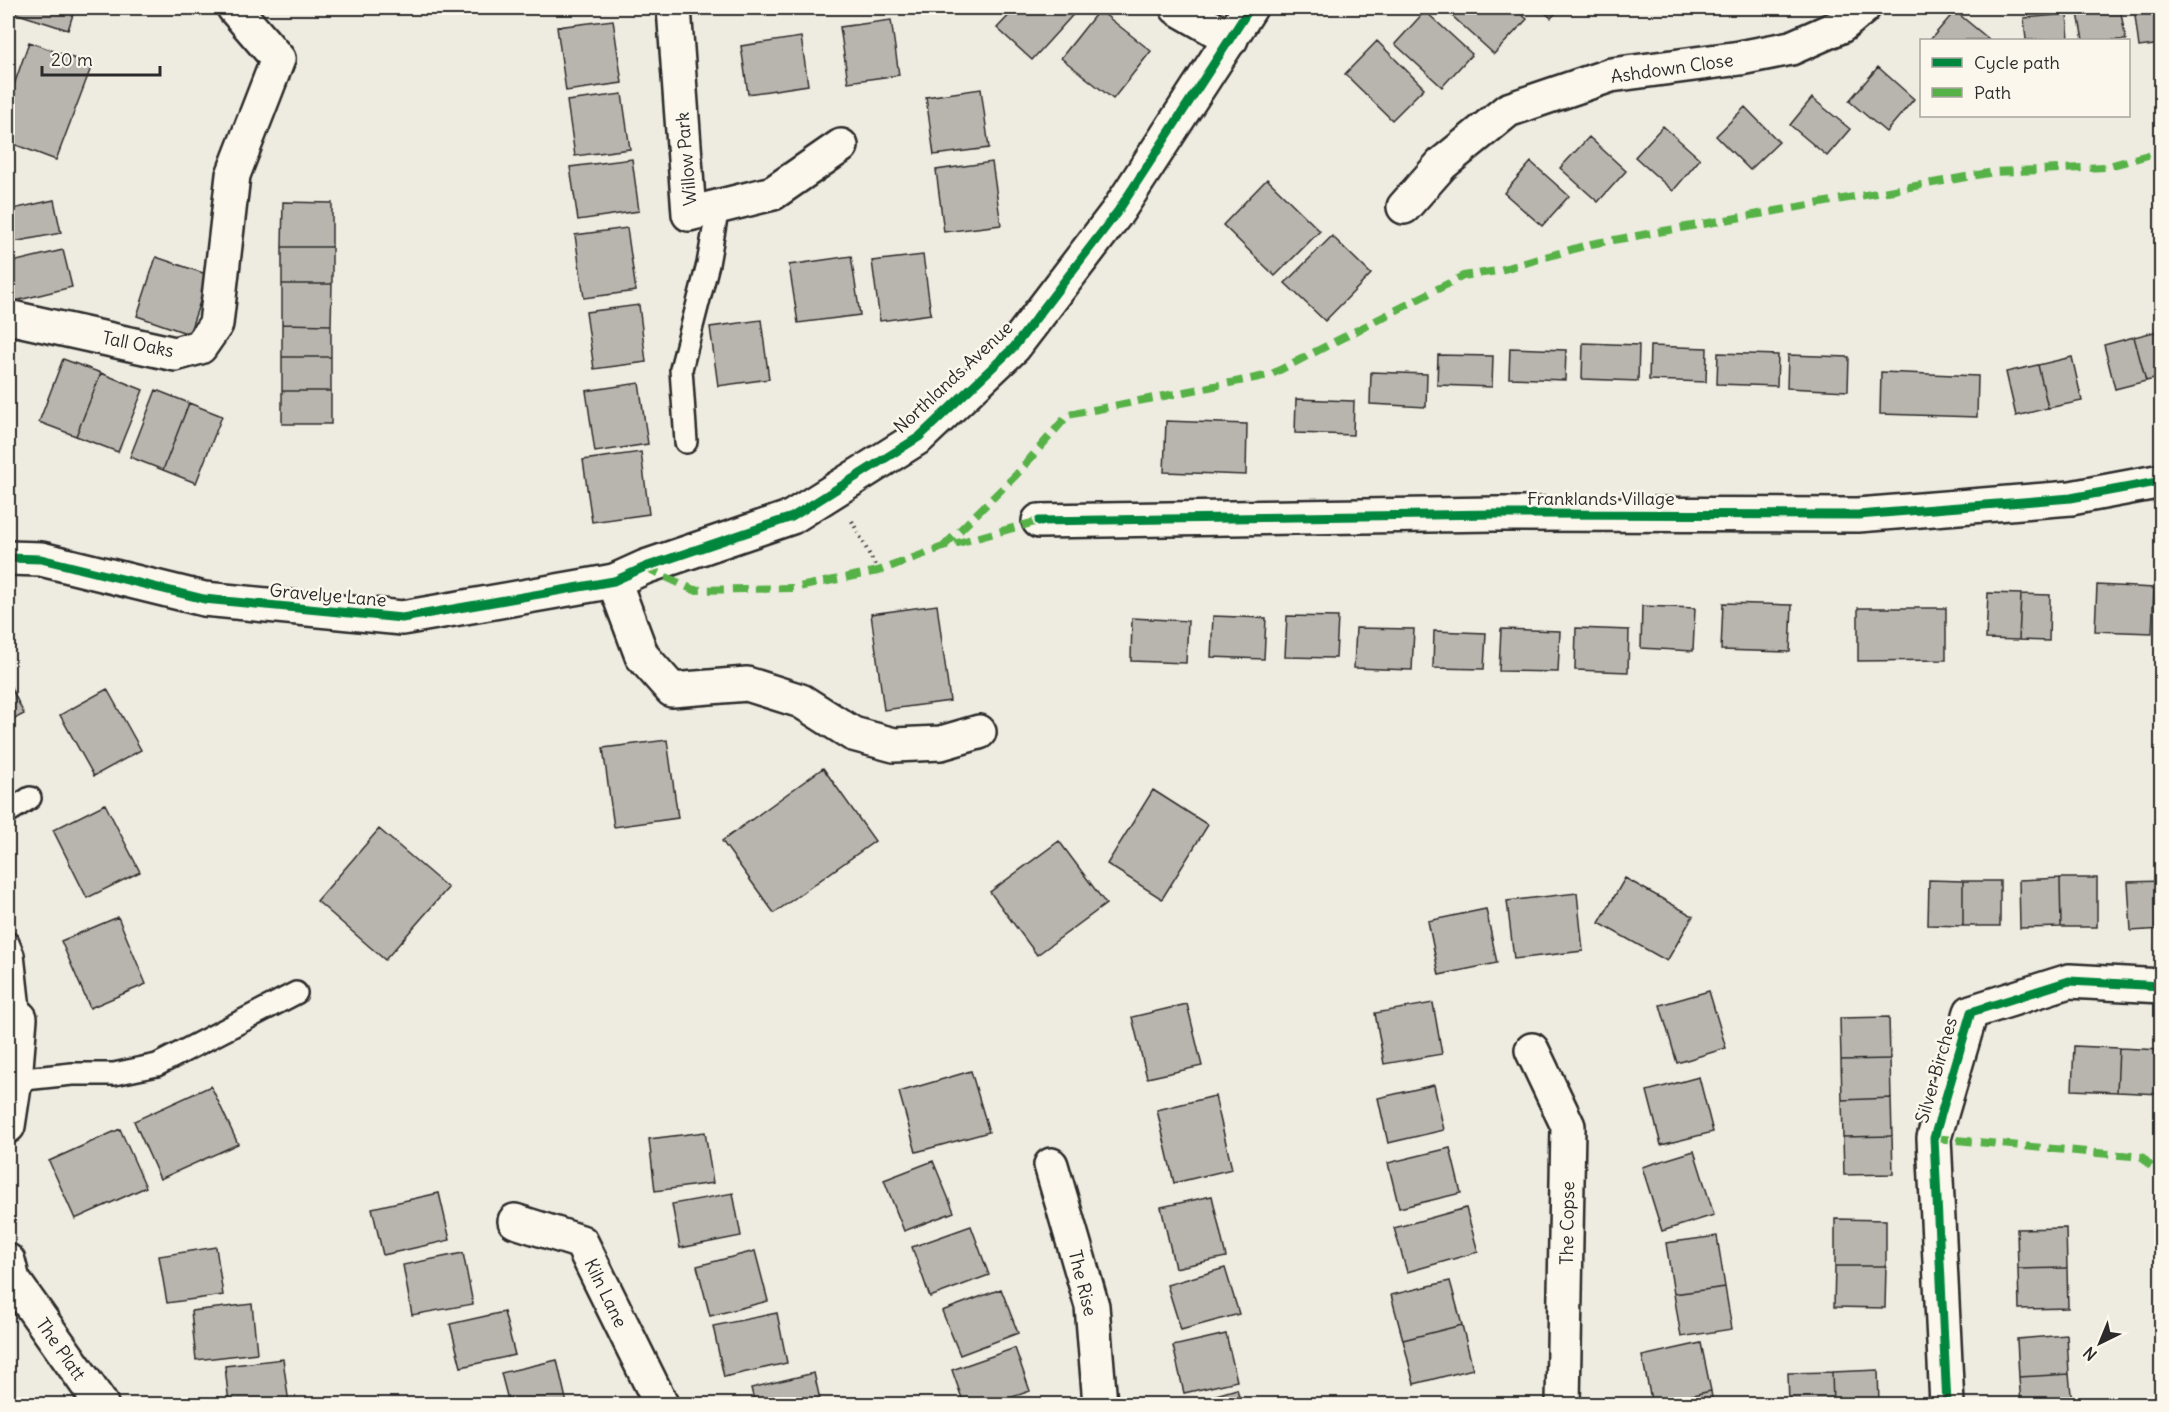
<svg xmlns="http://www.w3.org/2000/svg" width="2169" height="1412" viewBox="0 0 2169 1412" font-family="Delius,sans-serif">
<rect width="100%" height="100%" fill="#eeebe0"/>
<filter id="ink" filterUnits="userSpaceOnUse"><feTurbulence type="fractalNoise" baseFrequency=".0167" numOctaves="2"/><feDisplacementMap in="SourceGraphic" scale="12" xChannelSelector="R" yChannelSelector="G"/><feConvolveMatrix kernelMatrix="1 2 1 2 8 2 1 2 1" color-interpolation-filters="sRGB"/></filter>
<g filter="url(#ink)">
<path fill="#b8b5ae" stroke="#2b2b2b" stroke-width="1.5" d="M14,8H75L68,30L12,12Z
M557,8H592L557,12Z
M1016,8H1079L1032,60L997,28Z
M1456,8H1514L1527,19L1494,54L1450,14Z
M1540,8H1561L1551,18Z
M2077,8H2120L2126,40H2083Z
M2134,8H2162V44L2139,47Z
M1099,10L1151,51L1113,99L1061,58Z
M1425,11L1472,54L1442,87L1395,44Z
M1955,11L1990,40H1930Z
M2067,14L2069,40H2026L2024,18Z
M613,20L622,83L566,91L557,27Z
M891,20L899,75L848,82L840,27Z
M801,37L808,85L748,94L741,46Z
M1377,41L1424,88L1392,120L1345,74Z
M29,42L92,65L56,160L8,142V102Z
M1878,67L1914,99L1886,132L1849,101Z
M981,89L989,148L934,155L926,97Z
M622,94L630,149L575,156L567,101Z
M1812,98L1850,129L1827,156L1790,125Z
M1745,107L1779,142L1750,170L1716,136Z
M1663,126L1700,159L1673,191L1635,157Z
M1589,137L1626,171L1598,202L1560,168Z
M632,159L639,211L578,220L570,167Z
M992,162L1001,225L944,232L936,170Z
M1531,162L1569,196L1542,226L1504,193Z
M1267,179L1320,231L1275,276L1223,225Z
M54,200L61,233L8,243V210Z
M283,202L332,203V247H282Z
M627,228L636,291L584,298L575,235Z
M1332,236L1371,274L1325,321L1285,283Z
M282,247H332V284H282Z
M63,250L72,287L11,302L8,263Z
M923,255L931,314L880,321L872,261Z
M851,256L860,315L798,323L789,265Z
M156,257L209,275L189,334L137,316Z
M282,284H332L331,325L282,324Z
M639,305L646,362L594,369L586,312Z
M761,320L769,379L718,386L710,327Z
M282,324L331,325V357H282Z
M2162,330V377L2146,381L2134,337Z
M2134,337L2146,381L2115,389L2104,345Z
M1583,343L1639,345L1638,381L1582,379Z
M1650,346L1707,348L1706,382L1649,380Z
M1510,348L1566,350L1565,380L1509,378Z
M1718,353L1778,355L1777,386L1717,384Z
M1438,355L1493,356L1492,387L1437,385Z
M1788,355L1849,357L1848,391L1787,388Z
M282,357H331V391H282Z
M2072,357L2082,401L2048,408L2038,365Z
M63,359L101,373L76,436L39,422Z
M2038,365L2048,408L2016,416L2006,372Z
M1371,372L1427,374L1426,407L1370,404Z
M1881,372L1978,376L1977,417L1880,414Z
M101,373L143,390L118,452L76,436Z
M639,383L648,444L595,452L586,391Z
M156,390L189,403L163,470L130,457Z
M282,391H331V424H282Z
M1296,399L1354,401L1353,435L1295,433Z
M189,403L222,416L196,483L163,470Z
M1166,421L1247,424L1246,475L1164,472Z
M641,452L649,514L592,522L583,460Z
M2097,585L2154,588L2152,633L2095,631Z
M1988,593L2021,594L2019,640L1986,639Z
M2021,594L2050,595L2049,641L2019,640Z
M1723,603L1792,605L1790,652L1721,650Z
M937,605L950,701L884,710L871,614Z
M1642,606L1695,608L1693,651L1641,648Z
M1858,608H1946V660L1858,661Z
M1213,616L1266,618L1264,659L1211,657Z
M1287,616L1338,617L1336,658L1285,657Z
M1132,618L1188,621L1186,663L1131,661Z
M1356,628L1414,629L1412,670L1354,668Z
M1576,628L1629,630L1628,672L1575,670Z
M1501,629L1560,631L1558,672L1499,671Z
M1434,631L1486,633L1484,669L1433,668Z
M8,681L24,714L8,722Z
M107,689L141,750L94,776L60,715Z
M667,740L678,818L614,827L603,748Z
M823,768L875,841L774,913L722,841Z
M1153,790L1208,825L1162,899L1107,864Z
M105,804L140,872L87,898L53,830Z
M379,829L448,888L385,960L317,901Z
M1059,841L1106,904L1037,955L990,892Z
M1625,878L1693,916L1667,961L1599,923Z
M2060,878L2061,927L2020,928L2019,880Z
M2060,878H2097V927H2061Z
M1929,880L1963,881V926L1928,925Z
M1963,881H2000V926H1963Z
M2162,881V929L2131,931L2128,882Z
M1577,893L1583,951L1514,959L1507,901Z
M1486,909L1497,963L1439,975L1428,921Z
M118,917L146,984L90,1008L61,941Z
M1709,991L1726,1048L1677,1063L1660,1005Z
M1433,1003L1442,1054L1384,1064L1375,1013Z
M1187,1004L1202,1066L1147,1078L1132,1017Z
M1889,1017L1890,1059L1841,1060L1840,1018Z
M2074,1046L2119,1048L2117,1092L2072,1090Z
M2119,1048L2162,1050L2161,1094L2117,1092Z
M1890,1059L1891,1098L1842,1100L1841,1060Z
M971,1071L989,1132L916,1152L899,1092Z
M1699,1077L1713,1132L1661,1145L1647,1091Z
M1434,1085L1444,1130L1388,1143L1378,1098Z
M211,1086L238,1144L160,1179L134,1121Z
M1215,1096L1232,1169L1174,1183L1157,1110Z
M1891,1098L1892,1136L1843,1137L1842,1100Z
M120,1129L146,1187L75,1219L49,1161Z
M705,1132L713,1183L655,1191L649,1139Z
M1892,1136L1893,1174L1844,1175L1843,1137Z
M1450,1148L1461,1193L1399,1208L1388,1163Z
M1694,1151L1714,1215L1662,1231L1642,1167Z
M933,1161L954,1212L904,1231L884,1180Z
M439,1193L450,1240L383,1255L372,1208Z
M733,1193L741,1236L680,1248L672,1204Z
M1212,1196L1226,1257L1175,1268L1161,1207Z
M1466,1208L1478,1252L1407,1272L1394,1228Z
M1835,1219L1886,1220V1266H1835Z
M971,1226L989,1275L930,1297L912,1247Z
M2066,1228L2067,1268L2018,1269L2017,1229Z
M1717,1236L1725,1287L1674,1294L1666,1243Z
M216,1247L223,1295L167,1303L159,1256Z
M755,1251L768,1301L710,1316L697,1266Z
M463,1253L473,1304L412,1315L403,1265Z
M1835,1266H1886L1885,1308L1834,1307Z
M1225,1268L1239,1314L1181,1330L1167,1285Z
M2067,1268L2068,1308L2019,1309L2018,1269Z
M1450,1281L1462,1325L1403,1340L1391,1295Z
M1725,1287L1732,1329L1681,1337L1674,1294Z
M1001,1289L1018,1333L960,1355L942,1311Z
M252,1304L257,1353L196,1360L191,1311Z
M504,1312L515,1355L461,1367L450,1324Z
M777,1313L787,1363L724,1377L713,1326Z
M1462,1325L1473,1369L1414,1384L1403,1340Z
M1226,1334L1237,1381L1184,1393L1173,1346Z
M2067,1335L2069,1374L2019,1377L2017,1339Z
M1701,1343L1711,1391L1652,1404L1642,1356Z
M1015,1348L1030,1391L992,1404H964L952,1370Z
M283,1359L289,1404H229L225,1366Z
M557,1360L567,1404H509L501,1373Z
M1878,1370L1879,1404H1833L1832,1372Z
M1832,1372L1833,1404H1789L1788,1373Z
M814,1373L821,1404H755L751,1388Z
M2069,1374L2072,1404H2021L2019,1377Z
M1237,1389L1241,1404H1185Z
M1711,1391L1713,1404H1652Z"/>
<g fill="none" stroke-linecap="round" stroke-linejoin="round">
<g stroke="#2b2b2b" stroke-width="26">
<path id="lane" d="M686,442L681,369L708,264L718,207
M8,812L30,798
M8,943L13,955L20,1018
M15,1080L72,1074H114L157,1065L296,993"/>
</g>
<g stroke="#2b2b2b" stroke-width="38">
<path id="street" d="M674,8L689,214L773,193L841,146
M1177,8L1231,39
M1404,207L1442,164L1508,110L1611,75L1740,58L1791,48L1841,26L1863,8
M8,317L175,354L200,347L216,324L233,175L278,59L234,8
M1039,521L1495,514L1858,515L2071,498L2162,481
M614,581L642,656L672,690L747,684L801,701L853,734L894,745L941,743L979,732
M1532,1050L1568,1126L1563,1404
M8,1126L15,1080L20,1018
M1051,1165L1092,1306L1100,1404
M515,1221L581,1242L661,1404
M8,1261L13,1280L101,1404
M1947,1404L1934,1138L1971,1012L2069,981L2162,986"/>
</g>
<g stroke="#2b2b2b" stroke-width="38">
<path id="secondary" d="M8,558L41,559L204,599L402,618L614,581L645,567L792,517L919,437L1014,347L1118,211L1250,8"/>
</g>
<path stroke="#2b2b2b" stroke-width="4" stroke-dasharray="1.5 4.5" stroke-linecap="butt" d="M852,521L878,571"/>
<use href="#lane" stroke="#fbf7ec" stroke-width="21"/>
<use href="#street" stroke="#fbf7ec" stroke-width="33"/>
<use href="#secondary" stroke="#fbf7ec" stroke-width="33"/>
<path stroke="#56b246" stroke-width="8" stroke-dasharray="15 8" stroke-linecap="butt" d="M943,547L1016,475L1068,415L1270,375L1463,276L1497,271L1591,244L1994,172L2106,167L2162,151
M645,567L694,590L794,588L878,571L943,547L1039,521
M1934,1138L2142,1157L2162,1178"/>
<g stroke="#fbf7ec" stroke-width="13">
<path id="cycleway" d="M1039,521L1495,514L1858,515L2071,498L2162,481
M8,558L41,559L204,599L402,618L614,581L645,567L792,517L919,437L1014,347L1118,211L1250,8
M1947,1404L1934,1138L1971,1012L2069,981L2162,986"/>
</g>
<use href="#cycleway" stroke="#00873e" stroke-width="9"/>
</g>
</g>
<g text-anchor="middle" dominant-baseline="central" stroke-width="5" stroke-linejoin="round" paint-order="stroke">
<g font-size="18" fill="#2b2b2b" stroke="#fbf7ec">
<text transform="translate(1672 68) rotate(-8)">Ashdown Close</text>
<text transform="translate(686 159) rotate(-95)">Willow Park</text>
<text transform="translate(138 344) rotate(11)">Tall Oaks</text>
<text transform="translate(953 377) rotate(-43)">Northlands Avenue</text>
<text x="1601" y="498">Franklands Village</text>
<text transform="translate(328 595) rotate(5)">Gravelye Lane</text>
<text transform="translate(1936 1070) rotate(-74)">Silver Birches</text>
<text transform="translate(1567 1223) rotate(-89)">The Copse</text>
<text transform="translate(1083 1283) rotate(76)">The Rise</text>
<text transform="translate(606 1293) rotate(64)">Kiln Lane</text>
<text transform="translate(61 1349) rotate(55)">The Platt</text>
</g>
</g>
<rect width="2169" height="1412" fill="none" stroke="#fbf7ec" stroke-width="30"/>
<rect x="15" y="15" width="2139" height="1382" fill="none" stroke="#2b2b2b" stroke-width="2" filter="url(#ink)"/>
<rect x="1920" y="39" width="210" height="78" fill="#fbf7ec" stroke="#a8a59f" stroke-width="1.5"/>
<rect x="1932" y="58" width="30" height="9" fill="#00873e" stroke="#a8a59f" stroke-width="1.5"/>
<text x="1974" y="69" font-size="18" fill="#2b2b2b">Cycle path</text>
<rect x="1932" y="88" width="30" height="9" fill="#56b246" stroke="#a8a59f" stroke-width="1.5"/>
<text x="1974" y="99" font-size="18" fill="#2b2b2b">Path</text>
<g transform="translate(2100 1343) rotate(223)" stroke="#fbf7ec" stroke-width="4.5" paint-order="stroke">
<path d="M0-4.5L10 22L0 15L-10 22Z" fill="#2b2b2b"/>
<text y="-9" font-size="16" font-weight="bold" text-anchor="middle" fill="#2b2b2b">N</text>
</g>
<path d="M42 66v9h118v-9" fill="none" stroke="#2b2b2b" stroke-width="3"/>
<text x="51" y="66" font-size="18" fill="#2b2b2b" stroke="#fbf7ec" stroke-width="4.5" paint-order="stroke">20 m</text>
</svg>
